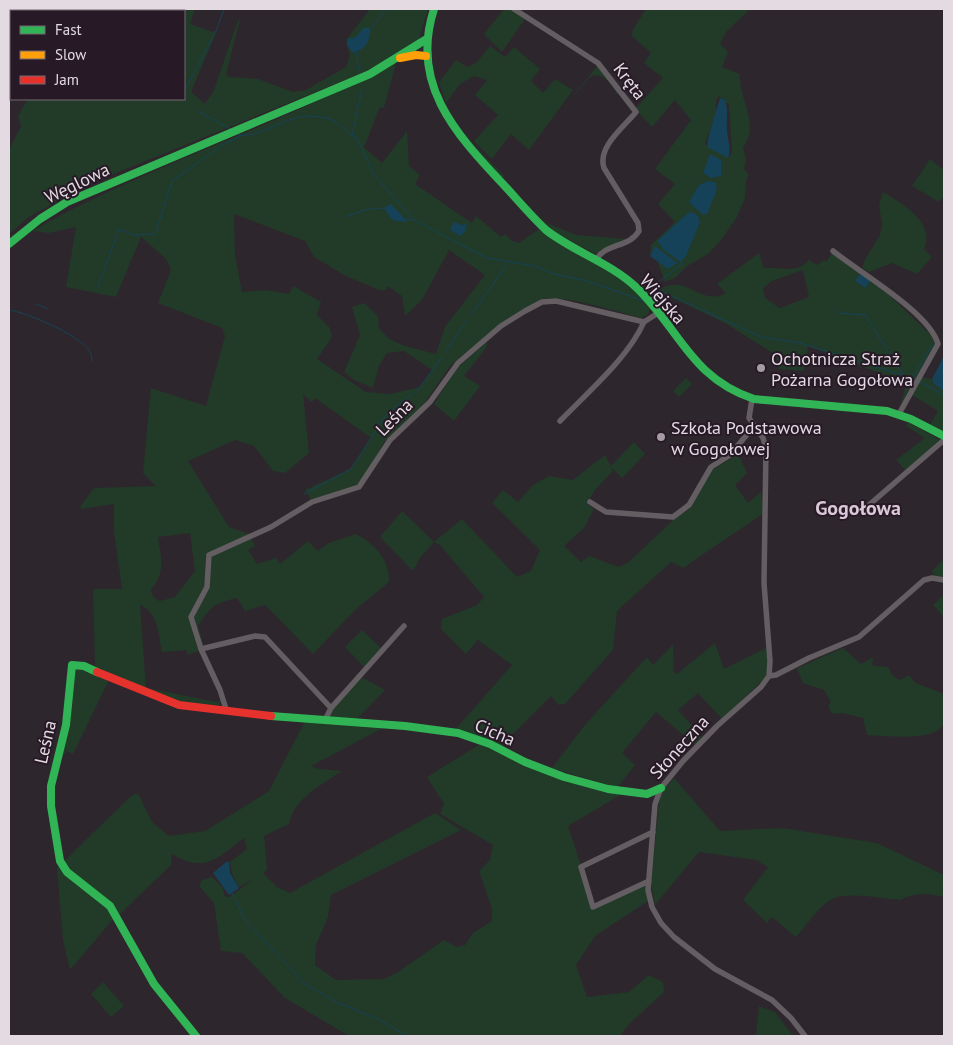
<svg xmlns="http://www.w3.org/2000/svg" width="953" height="1045" viewBox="0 0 953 1045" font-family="'PT Sans',sans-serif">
<rect width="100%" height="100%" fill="#2e262d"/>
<path fill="#223a28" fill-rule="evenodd" d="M124,9H195L190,24L216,33L191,92L205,104L214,90L238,20H240L226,74L229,77L258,79L293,92L306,90L346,67L350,56L346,40L370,9H428L419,39L372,69L99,180L30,216L9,234V150L21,126L18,116L27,100L184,99V11H123Z
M504,9H512L525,19L502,52L484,34Z
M646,9H750L726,32L720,44L728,52L722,67L740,74C738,100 761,122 743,148L746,159L744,169L749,175L746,180L745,198L737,217L721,240L708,254L687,266L675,278L665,282L657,260L650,256L651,245L675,222L658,204L675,184L655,169L691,120L675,100L652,127L635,109L663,78L644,63L651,53L632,36L633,29ZM719,96L729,105L732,153L728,158L705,144L716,114V101Z
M490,46L505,57L514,47L540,69L531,81L543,93L555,79L573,90L529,150L511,134L492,159L474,141L498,115L475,95L487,80L474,76L460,84L446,103L439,82L456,60L468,67L476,63Z
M396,63L384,108L380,107L364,147L382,163L407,131L409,166L420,175L415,184L472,223L476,216L501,237L505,234L512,241L519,243L539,229C576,255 623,270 650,308L648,314L642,318C621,313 557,292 540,300L465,353L450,366L419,411L384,442L368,472L356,486L311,500L305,490L350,469L371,438L315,398L311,402L303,394L309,453L285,473L273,471L254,446L235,440L188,461L229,527L249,534L255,546L248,550L257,564L276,558L280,564L308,541L318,551L329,543L356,534C375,544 390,560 389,582L356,609L313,654L265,605L245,611L237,598C213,604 212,605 198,626L204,646L199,651L187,655V650L162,652C158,633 159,613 140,605L146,688L216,702L221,700L218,706L183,704L95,668L93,589H122L114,532V504L82,509L80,507L94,488L156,486L143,473L151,388L206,406L225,336L222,328L158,303L171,270L166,259L141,237L116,297L66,287L76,227L49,233L32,231C108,188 188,157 268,123C311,105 353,83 396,63ZM234,214L305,241L314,257L346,276L379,290H386L388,286L402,296L405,316L422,300L449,250L485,275L445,327L436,354L405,346L389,339L379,328L378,316L364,303L352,307L360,335L344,372L354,380L373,388L379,366L387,353L404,351L432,370L420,387L390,394L366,392L317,359L332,337L330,328L317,315L321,302L293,286L289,294L266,290L242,292L235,255ZM190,533L195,571L175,597L160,601C154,599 152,596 151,589C166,573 161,558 158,537Z
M598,65L619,92L617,94C611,83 602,71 590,77L562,110Z
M460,130L505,177L502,178Z
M930,159L944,170V196L939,202L912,186Z
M883,192C903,204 936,223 924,249L932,257L917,274L892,263L869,272L862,268L866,258L880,235L882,224L879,205Z
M518,195L547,223L576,235L627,239L636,232L638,227L627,208L637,223C641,241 621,242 609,246C604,248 599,251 595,254L554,231Z
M833,252L890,296L934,338L935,344L899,408L906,386L882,374L808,346L804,371L779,369L776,355L725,323L662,293L660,288C666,286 673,284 680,285C696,289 709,303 726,293L717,284L759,253L764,268C782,266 796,275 809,260L817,265L824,260L826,262ZM803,270L809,297L780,308L765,298L763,288L772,281Z
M488,341L486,348L464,376L480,386L454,421L434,404L456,369Z
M921,377L932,379L934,384L944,391V434L930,425L938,411L912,395Z
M686,378L692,384L679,397L673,391Z
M908,422L942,441L906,471L896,460L925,438L906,426Z
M634,442L645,454L622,478L611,467L613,471L594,491L587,504L594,509L584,528L564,546L581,562L589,556L619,567L629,562L674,519L689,509L712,470L738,454L747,473L735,485L748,503L761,492L764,513L683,568L671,562L617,611L613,650L565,704L558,705L551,696L501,746L454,731L512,665L478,640L466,654L441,629L442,619L477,605L484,597L440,545L434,542L420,558L413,571L380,537L402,511L434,542L462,519L517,577L531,571L540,550L492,503L503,490L518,502L533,485L549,476L573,480L605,455L611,466Z
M944,559V583L938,582L932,571Z
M944,595V617L933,605Z
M362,630L381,648L364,667L345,647Z
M715,643L724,669L766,648L768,664L766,677L722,719L698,693L678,710L702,737L696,746L656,712L622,753L635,765L617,788L552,768L584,726L647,657L653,665L673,645L674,672L677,674Z
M843,648L861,664L874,657L871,665L888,667L893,676L900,680L909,675L916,683L944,694C944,702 947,718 943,725C933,742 884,736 867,735L863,718L842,713L832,714L828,706L831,702L824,690L803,683L797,668Z
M76,666L109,680L73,754L66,751L62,759H58L71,679Z
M361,677L385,690L355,721L328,717V714Z
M305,721L383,728L311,766L319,769L342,771C322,785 294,798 289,824L264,836L267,870L263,873L277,887L290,893L435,813L461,830L331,895L328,917L316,945L315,965L336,980L384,979L398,972L444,940L457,947L465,945L473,933L492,921V909L479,871L490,860L493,845L440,814L444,804L427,777L482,743C526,767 572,788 622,794L568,826L594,905L645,885L648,901L595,936L576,965L587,997L629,992L649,975L663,982L664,992L629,1024L620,1036H349L285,998L242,953L221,951L214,903L199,886L202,880L212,877L223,888L225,897H229L255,878L239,887L232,874L230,862L247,849L244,838C218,858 204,874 172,854L171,865L119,915L115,917L70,970L63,940L57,868L130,797L138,793L152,822L169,836L205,831L269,791Z
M674,778L720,831L782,828L877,843L944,875V897C930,894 913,892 901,900C885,899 849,892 834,898C819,905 807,925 796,937L772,917L767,923L743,900L768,867L756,860L699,852L655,905L651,884L659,800L663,790Z
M103,982L124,1006L111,1017L91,994Z
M759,1006L775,1012L793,1036H756Z"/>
<path fill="#164259" d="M363,28H370C370,41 366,51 352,52L347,45L348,39L356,37Z
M720,98L725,100C729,111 726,118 727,129C727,139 732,149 728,158L707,147C708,136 717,108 720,98Z
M710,154L721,160V176L711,178L703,173Z
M708,181L715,182L717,189L707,214L703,215L689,202L699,185Z
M391,204L406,220V222L392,220L384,208Z
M692,212L698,216L700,222L686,256L681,262L665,251L657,241L688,213Z
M454,222L462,225L467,224L465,232L460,236L450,230Z
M655,246L676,262L677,263L668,269L650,256Z
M861,273L871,280L865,288L855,281Z
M944,356V391L934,384L932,379Z
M226,862H229L230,873L239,888L229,895L213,873Z"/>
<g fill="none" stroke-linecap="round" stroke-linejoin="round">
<path stroke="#164259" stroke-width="1" d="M370,30L386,9
M356,51L359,70
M185,90L216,31L224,9
M198,111L230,129
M238,135C257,139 286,117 306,116C312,116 320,117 326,118C340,121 345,133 357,138L374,175L414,220L487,258L535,266L554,274L587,281L644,301
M352,136L362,89
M345,217L364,210L384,208
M405,219L412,220
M656,284L680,265L681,262
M98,287L119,229L133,235L155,234L172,181L221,146L240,136
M659,290L761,337L800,343L915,379
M655,299L659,292
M36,304L48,309
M836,308L839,313L865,315L904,376
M9,310C26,312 79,335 89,350C91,353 92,357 92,361
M471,315L508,263
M446,351L468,319
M913,377L933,344
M920,382L944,395
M417,391L442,357
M304,494L351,469L386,415L413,393
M232,893L245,920L305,984L336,1002L378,1019L407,1036"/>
<path stroke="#645e63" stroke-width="5.5" d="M514,9L598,63L636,112C624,127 597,147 604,168L638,223L639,231C629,248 605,243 596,260
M833,251C859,272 930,313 938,344L899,414
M752,399L749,418L763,438L766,448L764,583L770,661L769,676L761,687L717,726L683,761L661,788L655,804L648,890L652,907L661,923L674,937L715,969L772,1000L791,1018L805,1036
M560,421C588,392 628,358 644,322
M590,502L606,512L673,517L689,505L711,467L730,455L754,426
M869,505L944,440
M201,649L255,636L265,637L331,708
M769,676L776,675L809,658L859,637L924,580L932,578L944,580
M226,709L220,690L201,649L191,617L207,587L209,555L271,527L312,502L359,487L390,440L430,402L458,363L501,326L525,311L542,302L556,301L644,322L658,313
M325,720L331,708L404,626
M649,881L593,907L581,867L653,832"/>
<path stroke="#30b455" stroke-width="8" d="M434,9C410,83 454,132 502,183C516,198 530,215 546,230C574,252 611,263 637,288C680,330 691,378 754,399L887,411L911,419L944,436
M9,244L40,219L67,202L370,74L425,40
M97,672L84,666L72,665L66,725L51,786V806L60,861L67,872L110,906L154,984L196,1036
M271,716L405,726L458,733L490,744L525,762L564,777L608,789L647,794L661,788"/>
<path stroke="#ff9f0a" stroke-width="8" d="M400,58L416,55L426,56"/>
<path stroke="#e5322d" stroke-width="8" d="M97,672L179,705L271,716"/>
</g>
<g fill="#a49ba3" stroke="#271a26" stroke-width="2">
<circle cx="761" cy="368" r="5"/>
<circle cx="661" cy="437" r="5"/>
</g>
<g text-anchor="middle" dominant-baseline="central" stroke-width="4" stroke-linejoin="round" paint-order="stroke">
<g font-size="18" fill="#e3dae2" stroke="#271a26">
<text transform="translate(630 81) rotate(53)">Kręta</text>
<text transform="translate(77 183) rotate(-26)">Węglowa</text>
<text transform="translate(663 299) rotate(49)">Wiejska</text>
<text transform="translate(394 417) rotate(-45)">Leśna</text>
<text transform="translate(495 732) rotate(23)">Cicha</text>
<text transform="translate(45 742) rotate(-77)">Leśna</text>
<text transform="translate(679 747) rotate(-48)">Słoneczna</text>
</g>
<g font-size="18" fill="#e3dae2" stroke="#271a26" text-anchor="start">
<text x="771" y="358">Ochotnicza Straż<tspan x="771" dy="21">Pożarna Gogołowa</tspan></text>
<text x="671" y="427">Szkoła Podstawowa<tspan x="671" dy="21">w Gogołowej</tspan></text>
</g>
<g font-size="20" font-weight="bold" fill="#dac8d8" stroke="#271a26">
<text x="858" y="508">Gogołowa</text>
</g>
</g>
<rect width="953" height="1045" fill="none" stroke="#e3dae2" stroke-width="20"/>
<rect x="10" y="10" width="175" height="90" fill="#271a26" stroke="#726771"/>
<rect x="20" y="26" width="25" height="8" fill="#30b455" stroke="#726771"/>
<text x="55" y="35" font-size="15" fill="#e3dae2">Fast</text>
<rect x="20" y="51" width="25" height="8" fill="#ff9f0a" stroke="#726771"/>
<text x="55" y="60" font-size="15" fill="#e3dae2">Slow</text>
<rect x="20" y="76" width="25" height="8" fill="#e5322d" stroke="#726771"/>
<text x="55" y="85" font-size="15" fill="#e3dae2">Jam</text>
</svg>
